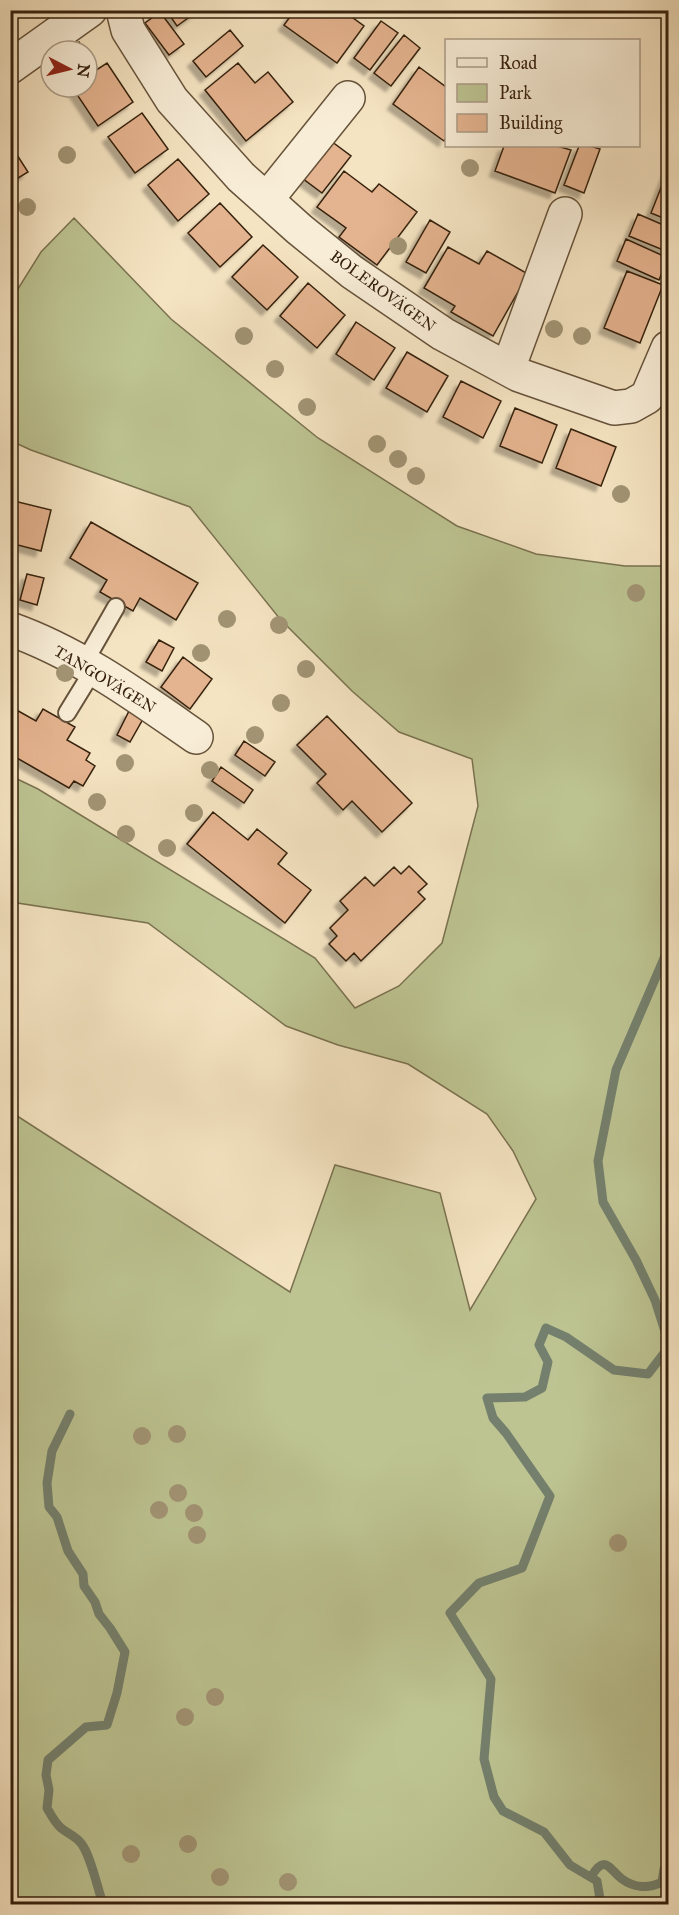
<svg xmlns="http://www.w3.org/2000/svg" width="679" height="1915" viewBox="0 0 679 1915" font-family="'IM FELL Great Primer',serif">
<defs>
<filter id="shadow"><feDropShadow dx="-5.5" dy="5.5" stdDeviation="1.5" flood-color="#0004"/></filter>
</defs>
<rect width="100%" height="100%" fill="#f5e4c2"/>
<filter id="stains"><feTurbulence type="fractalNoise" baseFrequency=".00333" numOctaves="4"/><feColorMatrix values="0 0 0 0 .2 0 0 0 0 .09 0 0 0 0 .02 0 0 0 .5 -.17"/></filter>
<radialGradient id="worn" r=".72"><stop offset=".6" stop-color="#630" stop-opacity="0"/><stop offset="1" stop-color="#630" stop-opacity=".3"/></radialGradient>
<path fill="#bdc492" stroke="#7a7250" stroke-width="1.5" d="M74,218L171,319L318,438L457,526L536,554L625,566H668V1904H11V1112L290,1292L335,1165L440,1193L470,1310L536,1199L513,1151L487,1114L408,1064L338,1045L286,1026L148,923L11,902V776L38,789L315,958L355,1008L399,986L442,943L478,806L472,759L399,732L352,691L280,619L190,507L31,450L11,441V300L41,252Z"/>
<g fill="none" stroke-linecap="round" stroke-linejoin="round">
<path stroke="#74806d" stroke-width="9" d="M668,949L616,1070L598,1161L603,1202L636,1260L655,1300L668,1341
M70,1414L52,1451L47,1483L49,1507L57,1517L68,1551L83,1574L84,1586L95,1602L99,1614L110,1628L125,1652L117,1693L107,1725L86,1727L48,1760L46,1775L49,1790L47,1808C51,1815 55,1823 61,1828C67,1833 75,1836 80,1842C90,1852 98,1890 103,1904
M591,1877C605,1853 609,1869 622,1879C634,1888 649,1889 662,1882L664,1869L668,1868
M599,1904L600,1899L597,1881L570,1865L544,1832L503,1811L494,1797L484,1759L491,1679L450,1613L479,1583L522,1568L550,1496L506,1433L493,1418L487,1398L525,1397L542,1388L548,1362L539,1345L546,1328L566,1337L614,1370L648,1374L668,1348"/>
</g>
<path fill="#e4b38f" stroke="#36210d" stroke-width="1.5" filter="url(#shadow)" d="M166,10H199L177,26Z
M295,10H342L364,26L337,63L284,25Z
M160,12L184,44L169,55L145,23Z
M381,21L398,33L370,70L354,58Z
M230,30L243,46L206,77L193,61Z
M404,35L420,48L391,86L374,73Z
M79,42L85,51H65Z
M107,63L133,102L98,126L72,87H87V76Z
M238,63L255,83L268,72L293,102L246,141L205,90Z
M419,67L446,87V138L444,141L393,104Z
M142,113L168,149L135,173L108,137Z
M331,141L351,156L322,193L302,178Z
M10,144L28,172L10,183Z
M504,146H557L571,150L555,193L495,171Z
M579,146H590L600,149L584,193L564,185Z
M178,159L209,194L178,221L148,185Z
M668,170V220L651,213Z
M344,171L372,192L379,184L417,212L377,265L339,237L346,228L317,207Z
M220,203L252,237L220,267L188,233Z
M638,214L668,227V252L629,236Z
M430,220L450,232L426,273L406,262Z
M626,239L668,258L659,280L617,261Z
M263,245L298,277L267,310L232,277Z
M448,247L479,264L487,251L528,274L493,336L451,312L455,306L424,288Z
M627,271L663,285L640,343L604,328Z
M308,283L345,315L317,348L280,316Z
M356,322L395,348L374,380L336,354Z
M407,352L448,376L427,412L386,388Z
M461,381L501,401L483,438L443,417Z
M515,408L557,425L542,463L500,446Z
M571,429L616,447L601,486L556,468Z
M10,500L51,510L41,551L10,543Z
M91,522L198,583L176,620L140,598L133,611L100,592L107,580L70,558Z
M27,574L44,578L37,605L20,600Z
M159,640L174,648L162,671L146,662Z
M183,657L212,679L190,709L161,687Z
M13,708L36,721L43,709L75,727L67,740L90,753L86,760L95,766L83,786L74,781L69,788L10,754V711Z
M129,711L143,719L130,742L117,735Z
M327,716L412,803L382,832L352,801L343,810L317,783L326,774L297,745Z
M244,741L275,762L265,776L235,755Z
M221,767L253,790L244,803L212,781Z
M213,812L248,840L257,829L287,853L278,864L311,890L285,923L187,844Z
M409,866L427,884L418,892L425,899L361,961L354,953L346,961L329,944L337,936L330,928L348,910L340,901L365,877L374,886L394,867L401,874Z"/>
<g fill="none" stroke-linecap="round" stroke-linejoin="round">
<g stroke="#66523a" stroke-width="20">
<path id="service" d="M84,663L116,607
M67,713L94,669"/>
</g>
<g stroke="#66523a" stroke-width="36">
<path id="minor" d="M123,10L128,30L172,100L241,177L299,229L352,272L443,334L519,375L614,408L631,406L647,397L668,348
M10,67L90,10
M267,199L348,98
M508,369L565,214
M10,629C78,653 137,696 196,737"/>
</g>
<use href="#service" stroke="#f8edd7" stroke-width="16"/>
<use href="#minor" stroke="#f8edd7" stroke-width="33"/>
</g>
<g fill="#a29474">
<circle cx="67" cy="155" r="9"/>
<circle cx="470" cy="168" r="9"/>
<circle cx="27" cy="207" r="9"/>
<circle cx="398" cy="246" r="9"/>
<circle cx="554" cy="329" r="9"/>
<circle cx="244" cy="336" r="9"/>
<circle cx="582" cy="336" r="9"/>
<circle cx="275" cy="369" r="9"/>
<circle cx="307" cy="407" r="9"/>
<circle cx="377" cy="444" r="9"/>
<circle cx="398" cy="459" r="9"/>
<circle cx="416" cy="476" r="9"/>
<circle cx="621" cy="494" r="9"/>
<circle cx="636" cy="593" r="9"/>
<circle cx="227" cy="619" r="9"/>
<circle cx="279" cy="625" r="9"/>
<circle cx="201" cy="653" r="9"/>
<circle cx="306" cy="669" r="9"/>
<circle cx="65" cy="673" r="9"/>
<circle cx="281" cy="703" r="9"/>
<circle cx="255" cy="735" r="9"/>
<circle cx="125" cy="763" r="9"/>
<circle cx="210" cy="770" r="9"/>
<circle cx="97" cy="802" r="9"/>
<circle cx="194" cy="813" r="9"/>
<circle cx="126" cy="834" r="9"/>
<circle cx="167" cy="848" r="9"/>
<circle cx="177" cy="1434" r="9"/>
<circle cx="142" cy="1436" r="9"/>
<circle cx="178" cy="1493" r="9"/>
<circle cx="159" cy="1510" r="9"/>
<circle cx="194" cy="1513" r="9"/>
<circle cx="197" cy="1535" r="9"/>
<circle cx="618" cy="1543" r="9"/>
<circle cx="215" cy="1697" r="9"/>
<circle cx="185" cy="1717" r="9"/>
<circle cx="188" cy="1844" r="9"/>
<circle cx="131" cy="1854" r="9"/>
<circle cx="220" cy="1877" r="9"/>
<circle cx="288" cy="1882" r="9"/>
</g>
<g text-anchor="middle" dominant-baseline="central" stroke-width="4.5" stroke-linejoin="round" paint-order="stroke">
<g font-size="16" fill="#36210d" stroke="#f8edd7">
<text transform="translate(383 291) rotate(36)">BOLEROVÄGEN</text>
<text transform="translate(105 679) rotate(31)">TANGOVÄGEN</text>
</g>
</g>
<rect width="679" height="1915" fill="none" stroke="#f5e4c2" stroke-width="36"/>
<rect x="12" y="12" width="655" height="1891" fill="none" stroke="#36210d" stroke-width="3"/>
<rect x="18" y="18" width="643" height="1879" fill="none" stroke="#36210d" stroke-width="1.5"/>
<rect x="445" y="39" width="195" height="108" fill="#f8edd7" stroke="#aa9b86" stroke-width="1.5"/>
<rect x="457" y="58" width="30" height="9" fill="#f8edd7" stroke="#aa9b86" stroke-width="1.5"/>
<text x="499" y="69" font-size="18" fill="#36210d">Road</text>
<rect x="457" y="84" width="30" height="18" fill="#bdc492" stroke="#aa9b86" stroke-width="1.5"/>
<text x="499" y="99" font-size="18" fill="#36210d">Park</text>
<rect x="457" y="114" width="30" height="18" fill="#e4b38f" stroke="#aa9b86" stroke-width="1.5"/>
<text x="499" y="129" font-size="18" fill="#36210d">Building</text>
<g transform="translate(69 69) rotate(97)"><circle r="28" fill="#f8edd7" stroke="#aa9b86" stroke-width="1.5"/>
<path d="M0-4.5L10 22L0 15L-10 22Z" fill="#8f2418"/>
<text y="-9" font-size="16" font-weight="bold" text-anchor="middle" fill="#36210d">N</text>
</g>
<rect width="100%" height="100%" filter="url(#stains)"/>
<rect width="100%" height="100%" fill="url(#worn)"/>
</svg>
